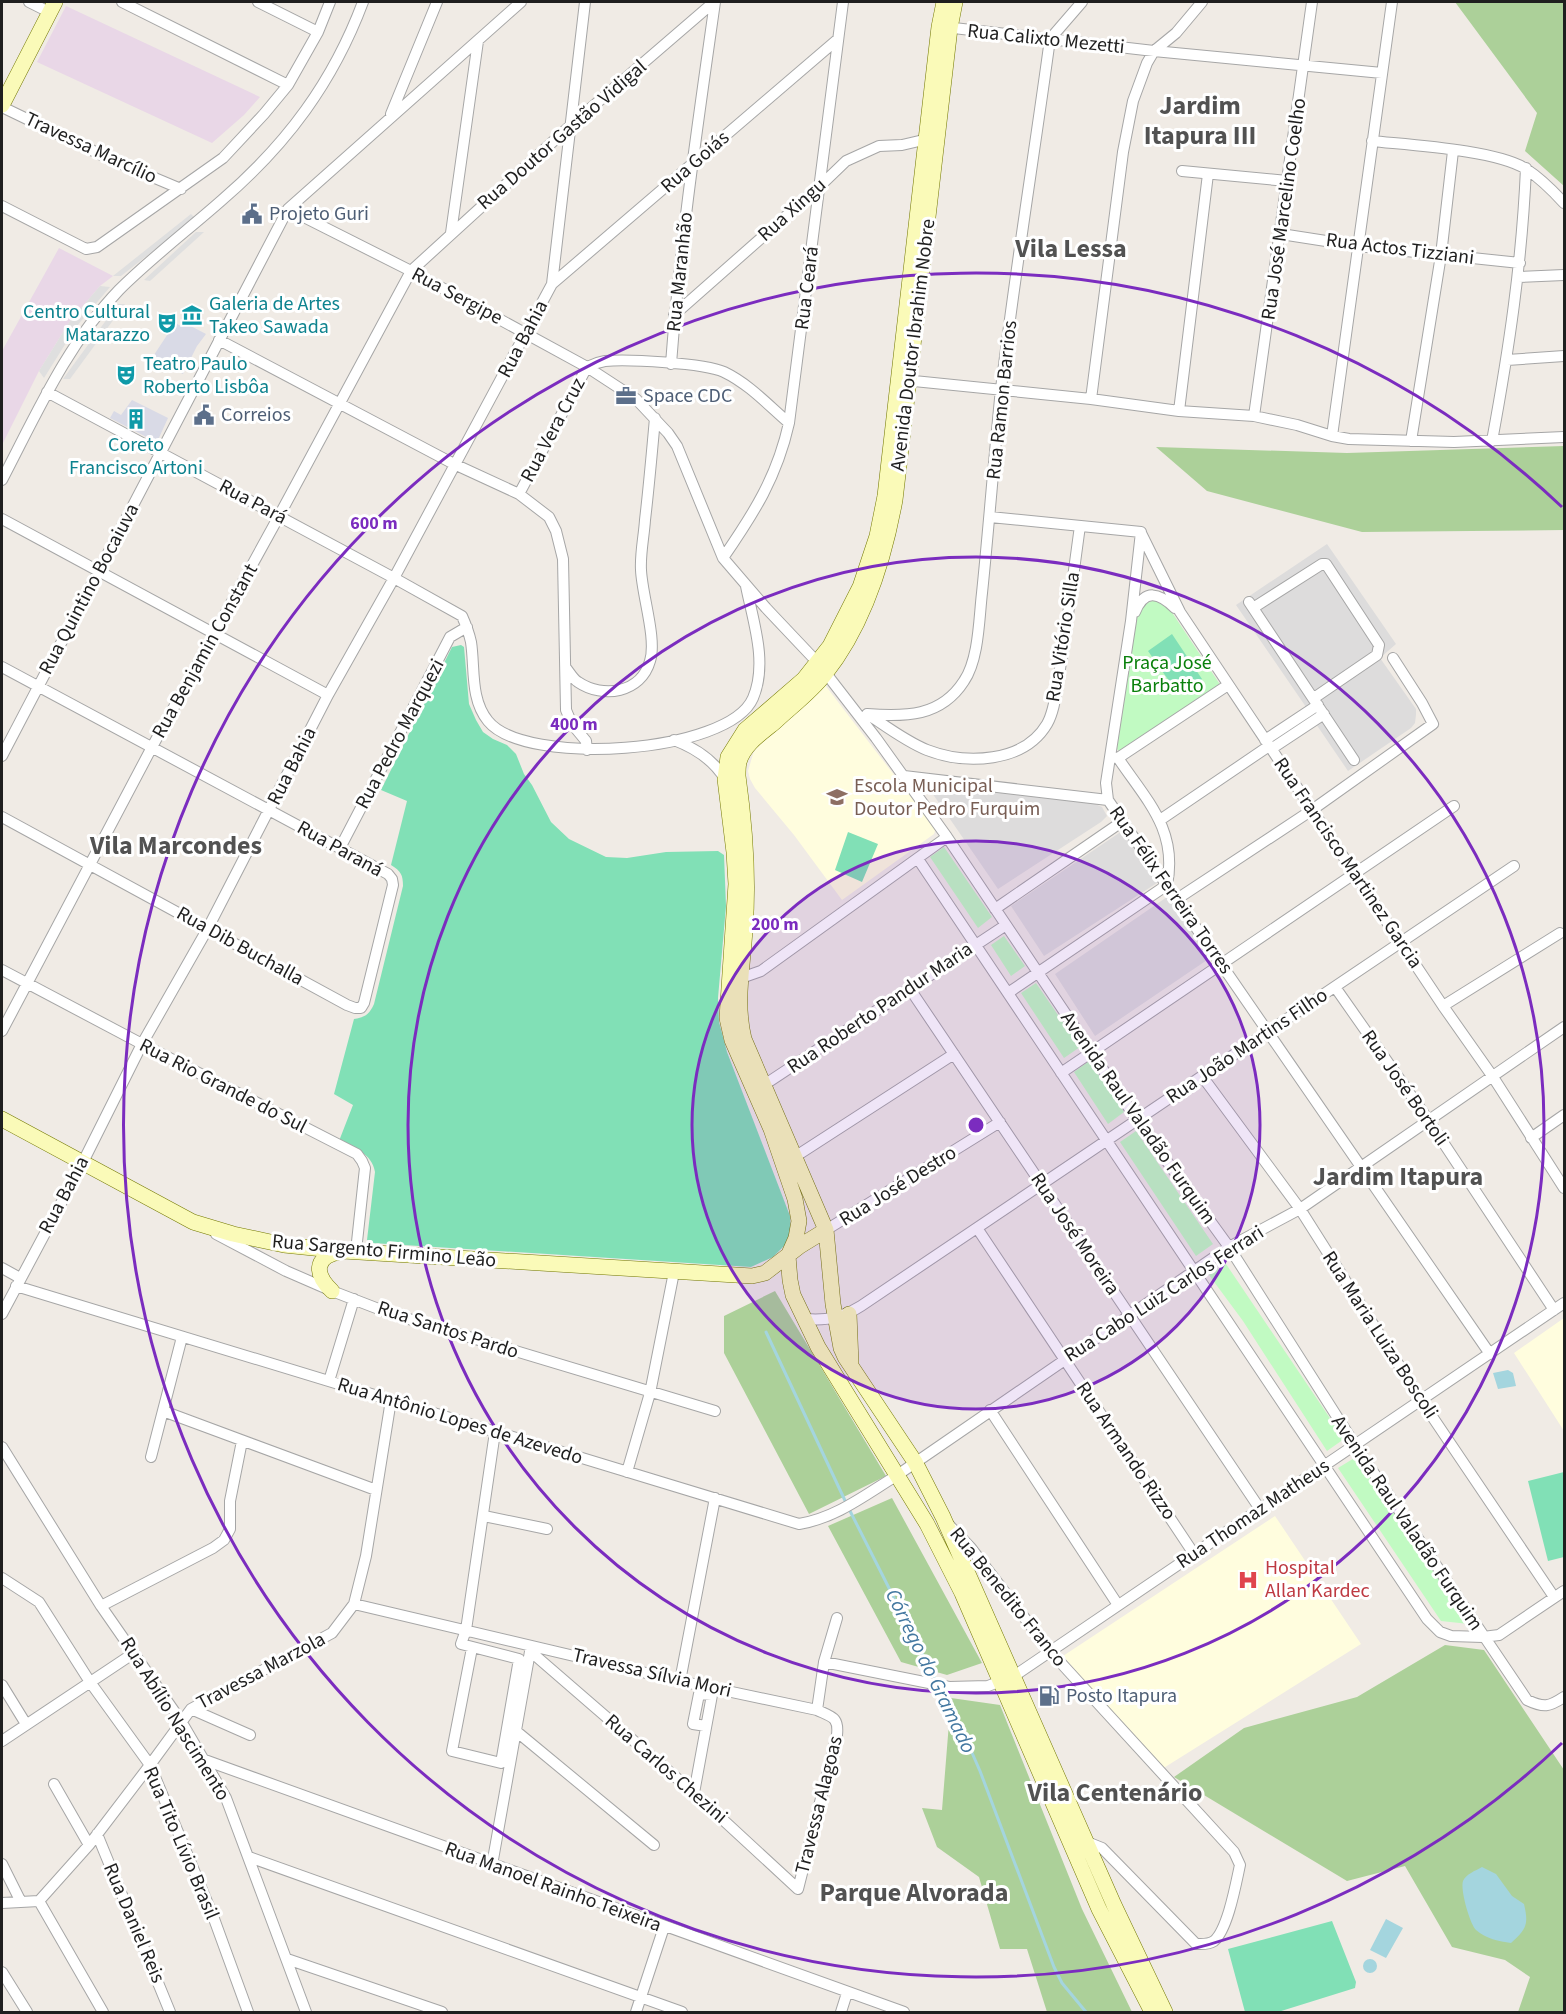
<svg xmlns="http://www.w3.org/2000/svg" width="1566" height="2014" viewBox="0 0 1566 2014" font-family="'Source Sans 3',sans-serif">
<rect width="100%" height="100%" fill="#f0ebe5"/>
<path fill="#dddcdc" d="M1327,544L1396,644L1380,658L1416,709V715L1415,723L1411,728L1348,771L1316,724L1286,744L1275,729L1306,707L1236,605Z
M930,783L1093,803L1102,807L1107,816L1101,822L998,889L928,787Z
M1122,831L1160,881L1044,956L1011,906Z
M1167,897L1210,958L1095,1036L1055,974Z"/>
<path fill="#e9d7e7" d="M66,6L260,97L244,115L212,143L37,62Z
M59,248L113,276L100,286L70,321L39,371L2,445V351Z"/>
<path fill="#fffdde" d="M825,685L934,827L935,831L934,834L842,900L794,835L755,788L750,779L748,771L753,754L761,740Z
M1564,1318V1431L1514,1353Z
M1275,1516L1361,1644L1162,1769L1063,1656Z"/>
<path fill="#acd099" d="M1455,2H1564V186L1525,151L1537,113Z
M1564,446V530L1362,532L1207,491L1156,447L1347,453Z
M775,1291L886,1476L809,1514L724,1353V1316Z
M892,1498L982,1663L947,1675L901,1662L828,1526Z
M1445,1645L1484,1650L1564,1770V2012H1518L1530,1977L1505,1960L1452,1947L1405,1866L1347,1881L1174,1777L1244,1728L1357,1697Z
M951,1698L1000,1705L1082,1909L1132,2012H1047L1027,1949H1000L979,1877L937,1847L922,1808L942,1810Z"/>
<path fill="#c1fac2" d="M1154,600L1165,602L1221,686L1120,752L1117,749L1137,617L1143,605Z
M944,847L992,917L978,928L930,857Z
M1004,936L1025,966L1011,976L991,945Z
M1036,983L1080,1047L1064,1058L1021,993Z
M1089,1061L1124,1112L1108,1124L1074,1072Z
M1136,1131L1213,1244L1196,1256L1120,1142Z
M1226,1264L1344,1439L1327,1451L1243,1321L1209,1275Z
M1356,1457L1469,1624L1441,1621L1338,1468Z"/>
<path fill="#81e0b6" d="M1172,634L1202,679L1179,695L1148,651Z
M461,645L464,647L469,704L476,720L483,732L493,739L507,745L516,754L524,774L532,785L551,822L569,839L606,857L627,858L666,852L718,851L724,855L726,906L718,998L719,1022L727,1052L790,1216L791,1239L773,1257L751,1267L372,1243L367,1240L375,1172C372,1153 354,1148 339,1141L353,1105L334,1094L354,1019C365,1017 369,1015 374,1004L403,886C403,875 401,871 391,865L407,801L381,790L452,647Z
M848,832L878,844L862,882L835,870Z
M1564,1472V1557L1548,1561L1528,1481Z
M1332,1921L1356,1982L1355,1988L1278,2012H1245L1228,1949Z"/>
<path fill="#dfdfdf" d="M191,214L195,218L121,276H113Z
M196,232H204L150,281L144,280Z
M100,286L110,287L76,327L44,378L39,371L70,321Z
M118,304H125L70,379H63Z"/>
<path fill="#d9dae6" d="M175,323L183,327L185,323L206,334L197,346L183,374L152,358Z
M132,400L168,418L158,440L154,441L110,418L114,411L121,415Z"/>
<path fill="#a4d5de" d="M1508,1370L1513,1373L1516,1386L1498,1389L1493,1373Z
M1482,1867L1496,1874L1512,1896L1524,1904C1529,1925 1526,1929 1511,1943C1499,1941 1486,1939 1476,1930C1470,1924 1460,1890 1463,1881C1466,1874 1475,1871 1482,1867Z
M1386,1919L1403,1928L1386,1958L1370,1950Z
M1363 1966a7 7 0 1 1 14 0a7 7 0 1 1-14 0Z"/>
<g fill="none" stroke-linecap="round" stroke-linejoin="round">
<path stroke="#a4d5de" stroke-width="3" d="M766,1332L848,1507L936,1681
M939,1687L951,1705L980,1771L1054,1967L1062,1983L1086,2012"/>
<g stroke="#a6a6a6" stroke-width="12">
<path id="street" d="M29,2L49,12
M122,2L288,85
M258,2L318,32
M945,27L1154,51L1382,73
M2,107L112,160L181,189
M391,114L437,2
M1372,141C1409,145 1497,150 1526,169C1540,178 1553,191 1564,203
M1182,171L1287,181
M2,206L86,249L97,247L223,158L264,114L288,85L318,32L330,2
M288,209L411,271L587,367L636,399L668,433L677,446L723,558L766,608L818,663L876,738L947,837L1137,1120L1229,1247L1355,1445L1527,1700C1544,1708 1549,1707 1564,1697
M451,233L478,41
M1281,234L1358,246L1520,263
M1518,277L1564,275
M552,284L838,39
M674,315L819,187L846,161L879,146L902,145L932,138
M219,340L454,464L519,494L549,517L556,531L563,559L566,710L572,724L586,741L587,750
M1507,360L1564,356
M671,364C680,243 698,122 715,2
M587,367C593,364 599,362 605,361C628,359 704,363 724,372C749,384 768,405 789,423
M904,380L1091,399L1179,411L1254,416L1297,425L1332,436L1349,439L1454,442L1564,437
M47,392L394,578L462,616C466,625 469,633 471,642C475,668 470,699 488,721C525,767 729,754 753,698C768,663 753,621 746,586
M1091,399L1123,152L1133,101L1147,63L1154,51L1176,33L1202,2
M1179,411L1208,174
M1254,416L1312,2
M1332,436L1392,2
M1411,441L1441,255L1453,151
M1492,441C1509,349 1522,262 1526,168
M2,480C36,415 67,344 119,290C151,258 188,230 222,200C287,144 333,82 363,2
M519,494L587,367
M990,517L1141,532
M2,519L328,695
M1141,532L1131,621L1106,783L1108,800L1490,1354
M1141,533L1180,612L1443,1006L1493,1077L1564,1188
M723,558C754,513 777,477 789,423L843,2
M1249,602L1354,760
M1253,608L1322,564H1326L1379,645L1377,655L1314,698
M1135,612C1145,588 1159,593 1175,608
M2,667L388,874L392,879L393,885L364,1003L361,1008H355L347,1005L2,817
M566,668C570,673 573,679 578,682C603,699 641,693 650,661C657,639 642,595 641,570C640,554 644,536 645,520C649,486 652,452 655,418
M867,714C905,717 941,717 964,681C979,659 979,618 982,593C989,525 994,457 1001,389C1015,272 1034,156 1050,39L1082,2
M869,715C887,727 907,742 927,750C966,765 1024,763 1047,724C1055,710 1056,691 1059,675C1067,626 1073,576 1080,526
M674,740C695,748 713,759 725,779
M1265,740L1318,705
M1271,749L1324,714
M2,756L288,209L521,2
M1113,757L1118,758L1228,685
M904,776L1108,800
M1160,820L1269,746
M340,848L450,637L467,627
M918,859L1427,1619L1440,1632L1451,1636L1483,1637L1499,1635L1564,1591
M1177,899L1312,810L1433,724L1422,703L1393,658
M995,909L1123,821
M2,970L142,1044L357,1154L362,1161L365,1168L356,1251
M741,978L761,971L947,837
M1335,987L1429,1121L1554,1310
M910,989L1260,1509
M1008,993L1167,885C1178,830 1147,801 1118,758
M1443,1006L1560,933
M2,1031L152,747L279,516L411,271L570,126L714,2
M1061,1073L1454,806
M1202,1076L1300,1209L1421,1400L1554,1597
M758,1089L1006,925
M1531,1138L1564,1115
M790,1160L954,1054
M977,1228L1194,1554
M826,1230L1000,1122
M216,1234L286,1271L332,1291L389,1313L715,1411
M2,1268L20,1278
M16,1286L799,1524C836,1518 865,1495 896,1476L1229,1247L1300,1209L1564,1027
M2,1314L83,1162L142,1044L208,928L328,695L394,578L552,284L585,2
M806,1319C826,1321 844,1317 861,1306L1514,866
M329,1381L354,1299
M990,1410L1118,1605
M163,1411L376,1490
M2,1447L101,1606L181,1721L226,1798L306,2012
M151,1457L182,1337
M627,1472L650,1393L674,1272
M484,1516L547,1529
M949,1525L971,1548L1050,1651L1234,1852L1240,1865C1236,1883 1228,1929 1214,1941C1208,1945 1202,1944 1196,1944L1102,1848L1087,1842
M2,1578L39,1602L90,1682L150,1765L213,1916L248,2012
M354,1604L680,1681L817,1710C832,1717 839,1717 837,1735L798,1889L694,1793L530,1651
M101,1606L213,1548L224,1540L230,1529V1501L242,1441
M472,1648L452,1751L501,1763L519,1659L461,1644L466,1630L495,1432
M824,1662L949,1687L988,1686L1014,1676L1564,1303
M680,1681L715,1498
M2,1685L26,1724
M191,1709L250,1735
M817,1710L824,1662L837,1618
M516,1731L654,1845
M2,1741L134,1653
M202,1759L904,2012
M54,1784L89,1845
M694,1793L712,1695L699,1694L693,1724L706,1726
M97,1834L170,2012
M249,1857L682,2012
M2,1864L21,1902
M492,1865L531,1646
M39,1901L89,1845L150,1765L191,1709L332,1633L354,1604L366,1556L391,1400
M39,1901L103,2012
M2,1903L39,1901
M287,1959L442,2012
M2,1972L27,2012
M636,2012L664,1927
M841,2012L847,1993"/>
</g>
<g stroke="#737803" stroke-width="16">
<path id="secondary" d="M944,2L939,27L885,496L877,536L860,587L830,646L804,679L745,730L728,757L725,779L734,852L736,884L727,1018L732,1040L771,1129L795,1199L799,1221L796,1238L788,1256L790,1280L793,1295L818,1347L927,1524L962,1593L1099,1909L1152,2012
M955,2L950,28L895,500C884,560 864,625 825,674C811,692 792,706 775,722C762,733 744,744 739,762C738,766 738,772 738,776C745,826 749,878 745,929C743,966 735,1002 744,1039L826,1230L833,1304L841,1348L845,1357L915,1462L943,1517L1114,1905L1165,2012
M2,105L55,2
M2,1119L193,1222L233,1234L284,1245L343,1251L752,1276L765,1273L800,1246L826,1230
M332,1291C315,1275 313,1257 340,1252
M849,1314L851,1363"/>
</g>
<use href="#street" stroke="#fff" stroke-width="10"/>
<use href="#secondary" stroke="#fafab8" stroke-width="15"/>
</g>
<circle cx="976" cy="1125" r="284" fill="#7b2cbf" fill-opacity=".12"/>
<g fill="none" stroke="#7b2cbf" stroke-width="3">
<circle cx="976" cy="1125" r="284"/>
<circle cx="976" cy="1125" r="568"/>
<path d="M1562 1743A852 852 0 1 1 1562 507"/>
</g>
<defs>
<g id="civic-bare" transform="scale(1.62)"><path d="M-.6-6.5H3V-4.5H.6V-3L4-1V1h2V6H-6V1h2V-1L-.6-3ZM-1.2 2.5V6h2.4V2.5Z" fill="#5c6f8a" stroke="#fff" stroke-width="2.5" paint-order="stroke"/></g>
<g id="museum-bare" transform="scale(1.62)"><path d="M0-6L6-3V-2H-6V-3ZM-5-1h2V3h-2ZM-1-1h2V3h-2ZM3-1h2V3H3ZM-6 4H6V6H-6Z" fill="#0f9aa8" stroke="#fff" stroke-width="2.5" paint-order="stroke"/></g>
<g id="theatre-bare" transform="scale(1.62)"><path d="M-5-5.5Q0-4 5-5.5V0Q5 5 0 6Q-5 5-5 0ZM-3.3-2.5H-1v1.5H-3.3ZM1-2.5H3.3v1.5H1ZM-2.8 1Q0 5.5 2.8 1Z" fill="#0f9aa8" stroke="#fff" stroke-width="2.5" paint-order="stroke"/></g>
<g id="office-bare" transform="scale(1.62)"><path d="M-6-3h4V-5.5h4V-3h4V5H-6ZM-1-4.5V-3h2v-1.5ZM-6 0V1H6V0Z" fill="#5c6f8a" stroke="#fff" stroke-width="2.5" paint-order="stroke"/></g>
<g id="building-bare" transform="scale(1.62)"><path d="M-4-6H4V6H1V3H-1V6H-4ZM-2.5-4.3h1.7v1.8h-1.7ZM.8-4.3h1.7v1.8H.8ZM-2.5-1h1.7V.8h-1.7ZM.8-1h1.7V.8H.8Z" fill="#0f9aa8" stroke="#fff" stroke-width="2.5" paint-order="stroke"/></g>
<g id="school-bare" transform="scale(1.62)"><path d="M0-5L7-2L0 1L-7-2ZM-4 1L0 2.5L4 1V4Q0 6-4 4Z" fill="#8d6e63" stroke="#fff" stroke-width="2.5" paint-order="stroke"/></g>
<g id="hospital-bare" transform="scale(1.62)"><path d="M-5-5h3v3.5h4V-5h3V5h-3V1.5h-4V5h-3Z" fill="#e0444e" stroke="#fff" stroke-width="2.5" paint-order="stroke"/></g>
<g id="fuel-bare" transform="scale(1.62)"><path d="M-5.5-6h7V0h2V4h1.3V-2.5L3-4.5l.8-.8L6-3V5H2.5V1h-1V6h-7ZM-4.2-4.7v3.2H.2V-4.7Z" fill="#5c6f8a" stroke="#fff" stroke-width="2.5" paint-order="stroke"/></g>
</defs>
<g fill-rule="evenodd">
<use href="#civic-bare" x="252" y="214"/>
<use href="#museum-bare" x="192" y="315"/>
<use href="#theatre-bare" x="167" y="323"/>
<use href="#theatre-bare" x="126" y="375"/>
<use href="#office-bare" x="626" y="396"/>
<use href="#civic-bare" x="204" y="415"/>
<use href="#building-bare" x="136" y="419"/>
<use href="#school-bare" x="837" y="797"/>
<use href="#hospital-bare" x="1248" y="1580"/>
<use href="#fuel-bare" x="1049" y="1696"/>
</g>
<g text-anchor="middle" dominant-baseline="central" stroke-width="6" stroke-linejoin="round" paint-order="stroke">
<g font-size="20" fill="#1f1f1f" stroke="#fff">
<text transform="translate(1046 39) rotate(6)">Rua Calixto Mezetti</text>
<text transform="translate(562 135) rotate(-41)">Rua Doutor Gastão Vidigal</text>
<text transform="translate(91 148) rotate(25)">Travessa Marcílio</text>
<text transform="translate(695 162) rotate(-41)">Rua Goiás</text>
<text transform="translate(1284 209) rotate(-82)">Rua José Marcelino Coelho</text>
<text transform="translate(792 210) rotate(-42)">Rua Xingu</text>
<text transform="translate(1400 249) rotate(7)">Rua Actos Tizziani</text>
<text transform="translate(680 272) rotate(-84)">Rua Maranhão</text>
<text transform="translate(807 288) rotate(-83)">Rua Ceará</text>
<text transform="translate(457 296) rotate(28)">Rua Sergipe</text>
<text transform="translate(523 339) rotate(-62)">Rua Bahia</text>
<text transform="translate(913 345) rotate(-83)">Avenida Doutor Ibrahim Nobre</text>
<text transform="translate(1002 400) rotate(-84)">Rua Ramon Barrios</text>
<text transform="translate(553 430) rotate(-62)">Rua Vera Cruz</text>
<text transform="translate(253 502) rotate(28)">Rua Pará</text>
<text transform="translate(89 589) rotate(-62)">Rua Quintino Bocaiuva</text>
<text transform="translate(1063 637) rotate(-81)">Rua Vitório Silla</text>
<text transform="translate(205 651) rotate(-61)">Rua Benjamin Constant</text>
<text transform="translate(400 734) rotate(-62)">Rua Pedro Marquezi</text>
<text transform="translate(292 766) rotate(-63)">Rua Bahia</text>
<text transform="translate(340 849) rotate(29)">Rua Paraná</text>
<text transform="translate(1348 863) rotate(56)">Rua Francisco Martinez Garcia</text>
<text transform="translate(1171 890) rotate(55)">Rua Félix Ferreira Torres</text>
<text transform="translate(240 946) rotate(29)">Rua Dib Buchalla</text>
<text transform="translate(880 1008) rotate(-34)">Rua Roberto Pandur Maria</text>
<text transform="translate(1247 1046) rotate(-34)">Rua João Martins Filho</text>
<text transform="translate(223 1086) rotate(27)">Rua Rio Grande do Sul</text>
<text transform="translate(1405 1088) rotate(55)">Rua José Bortoli</text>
<text transform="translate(1138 1118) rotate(55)">Avenida Raul Valadão Furquim</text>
<text transform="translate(898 1186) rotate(-32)">Rua José Destro</text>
<text transform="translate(64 1195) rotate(-62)">Rua Bahia</text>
<text transform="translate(1075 1234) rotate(56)">Rua José Moreira</text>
<text transform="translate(384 1251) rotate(5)">Rua Sargento Firmino Leão</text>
<text transform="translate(1164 1294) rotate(-33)">Rua Cabo Luiz Carlos Ferrari</text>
<text transform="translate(448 1330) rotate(18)">Rua Santos Pardo</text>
<text transform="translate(1380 1335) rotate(57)">Rua Maria Luiza Boscoli</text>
<text transform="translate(460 1421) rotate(17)">Rua Antônio Lopes de Azevedo</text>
<text transform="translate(1126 1451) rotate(56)">Rua Armando Rizzo</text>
<text transform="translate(1253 1514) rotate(-34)">Rua Thomaz Matheus</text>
<text transform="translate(1407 1523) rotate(56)">Avenida Raul Valadão Furquim</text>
<text transform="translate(1008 1597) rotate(51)">Rua Benedito Franco</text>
<text transform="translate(261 1671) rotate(-28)">Travessa Marzola</text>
<text transform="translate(652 1673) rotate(13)">Travessa Sílvia Mori</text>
<text transform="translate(175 1719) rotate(58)">Rua Abílio Nascimento</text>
<text transform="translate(666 1769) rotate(41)">Rua Carlos Chezini</text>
<text transform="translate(819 1805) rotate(-76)">Travessa Alagoas</text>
<text transform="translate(181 1843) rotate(67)">Rua Tito Lívio Brasil</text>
<text transform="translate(553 1887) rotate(20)">Rua Manoel Rainho Teixeira</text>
<text transform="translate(134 1923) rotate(67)">Rua Daniel Reis</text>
</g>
<g font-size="20" fill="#4e5e75" stroke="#fff" text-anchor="start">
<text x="269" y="214">Projeto Guri</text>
<text x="643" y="396">Space CDC</text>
<text x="221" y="415">Correios</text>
<text x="1066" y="1696">Posto Itapura</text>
</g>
<g font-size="20" fill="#0d838f" stroke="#fff" text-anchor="start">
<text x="209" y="304">Galeria de Artes<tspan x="209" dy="23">Takeo Sawada</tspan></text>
<text x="150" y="312" text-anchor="end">Centro Cultural<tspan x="150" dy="23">Matarazzo</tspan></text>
<text x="143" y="364">Teatro Paulo<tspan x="143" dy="23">Roberto Lisbôa</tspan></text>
<text x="136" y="445" text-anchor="middle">Coreto<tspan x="136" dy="23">Francisco Artoni</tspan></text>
</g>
<g font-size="20" fill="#0a800c" stroke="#fff">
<text x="1167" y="663">Praça José<tspan x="1167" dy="23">Barbatto</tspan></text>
</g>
<g font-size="20" fill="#785e54" stroke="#fff" text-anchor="start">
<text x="854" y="786">Escola Municipal<tspan x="854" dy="23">Doutor Pedro Furquim</tspan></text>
</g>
<g font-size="20" fill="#be3a42" stroke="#fff" text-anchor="start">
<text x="1265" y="1568">Hospital<tspan x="1265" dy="23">Allan Kardec</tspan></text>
</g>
<g font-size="21" font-style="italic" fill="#4378a0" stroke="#fff">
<text transform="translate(931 1671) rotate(64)">Córrego do Gramado</text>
</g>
<g font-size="26" font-weight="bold" fill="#525252" stroke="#fff">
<text x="1200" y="105">Jardim<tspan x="1200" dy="30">Itapura III</tspan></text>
<text x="1071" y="248">Vila Lessa</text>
<text x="176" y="845">Vila Marcondes</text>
<text x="1398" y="1176">Jardim Itapura</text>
<text x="1115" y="1792">Vila Centenário</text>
<text x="914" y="1892">Parque Alvorada</text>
</g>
</g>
<circle cx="976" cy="1125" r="9" fill="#7b2cbf" stroke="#fff" stroke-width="3"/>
<g font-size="18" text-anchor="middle" font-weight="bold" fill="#7b2cbf" stroke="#fff" stroke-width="6" stroke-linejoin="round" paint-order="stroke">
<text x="374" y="529">600 m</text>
<text x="574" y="730">400 m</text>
<text x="775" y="930">200 m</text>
</g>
<rect width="1566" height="2014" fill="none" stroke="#1f1f1f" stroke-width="6"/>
</svg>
